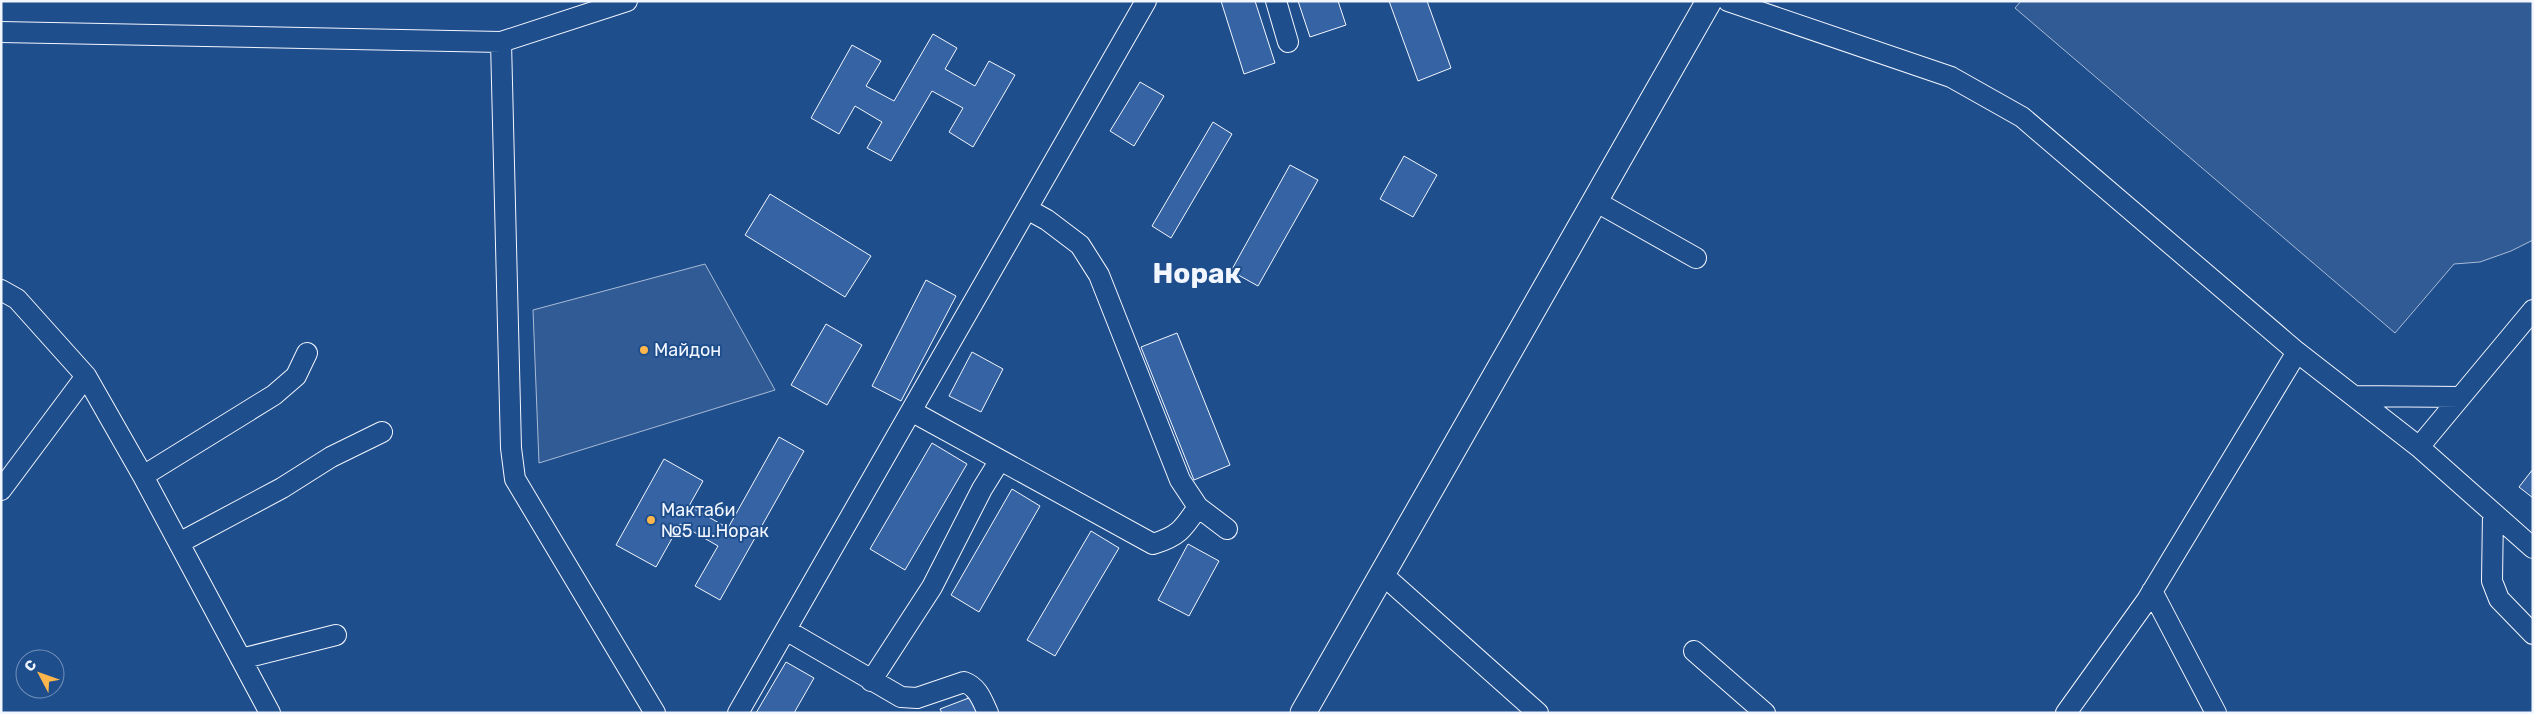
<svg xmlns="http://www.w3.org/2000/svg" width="2534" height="714" viewBox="0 0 2534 714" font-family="Rubik,sans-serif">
<rect width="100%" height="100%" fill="#1f4e8c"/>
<path fill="#305b95" stroke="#a8bbd7" d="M2021,1H2533V240L2511,251L2480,262L2454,264L2395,333L2015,8Z
M705,264L775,390L539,463L533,310Z"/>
<path fill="#3563a3" stroke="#f2f6ff" d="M1221,1H1255L1275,63L1244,74Z
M1298,1H1338L1346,25L1310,37Z
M1389,1H1427L1451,68L1418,81Z
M933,34L957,48L945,69L975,86L989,61L1015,75L973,147L949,132L963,108L932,91L891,161L867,148L882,122L855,106L839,134L811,118L852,45L881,61L866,86L894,101Z
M1140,82L1164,96L1134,146L1110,131Z
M1213,122L1232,134L1171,238L1152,226Z
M1404,156L1437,175L1413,217L1380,199Z
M1290,165L1318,180L1258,286L1231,271Z
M770,194L871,256L845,297L745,235Z
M926,280L956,296L901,401L872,386Z
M826,324L862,345L827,405L791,385Z
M1177,333L1230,465L1194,480L1141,347Z
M972,352L1003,369L981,412L949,396Z
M779,437L804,451L720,600L695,586L718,546L680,524L656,567L616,545L664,459L703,481L689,506L728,528Z
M932,443L967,464L905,570L870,549Z
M2533,469V498L2519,487Z
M1012,489L1040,506L979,612L951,595Z
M1091,531L1119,548L1055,656L1027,640Z
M1188,544L1219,561L1189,616L1158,600Z
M786,662L814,678L794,713H756Z
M974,696L980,713H942L940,709Z"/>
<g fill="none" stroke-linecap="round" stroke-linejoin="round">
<g stroke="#f2f6ff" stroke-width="22">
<path id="minor" d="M1276,1L1288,42
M1728,1L1951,77L2022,117L2297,352L2419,447
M1,32L501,42L627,1
M501,42L511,448L515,479L655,713
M1595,201L1696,258
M1027,209L1047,220L1080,245L1099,275L1180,480L1198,507L1227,529
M1,290L17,299L86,376L143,476L270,713
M2533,310L2419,447L2533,548
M2354,396L2460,397
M911,411L1153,544C1179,536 1183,529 1198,507
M143,476L274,395L296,376L307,353
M1,490L86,376
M2493,513L2492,581L2499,599L2533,634
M179,543L282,488L331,457L382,432
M1382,574L1538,713
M2152,591L2216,713
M786,630L901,697L917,698L964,682C978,687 982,700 988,713
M1694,651L1765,713
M241,659L336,635
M871,681L932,587L982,489L1000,460
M738,713L1146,1
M2066,713L2147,600L2297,352"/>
</g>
<g stroke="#f2f6ff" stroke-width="27">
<path id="major" d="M1303,713L1709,1"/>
</g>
<use href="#minor" stroke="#1f4e8c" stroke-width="20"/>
<use href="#major" stroke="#1f4e8c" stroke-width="25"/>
</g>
<g fill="#ffb74d" stroke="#1f4e8c" stroke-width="2">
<circle cx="644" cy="350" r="5"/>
<circle cx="651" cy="520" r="5"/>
</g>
<g text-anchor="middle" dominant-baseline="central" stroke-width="4" stroke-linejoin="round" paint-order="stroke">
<g font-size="18" fill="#f2f6ff" stroke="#1f4e8c" text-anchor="start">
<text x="654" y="350">Майдон</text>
<text x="661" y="510">Мактаби<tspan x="661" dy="21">№5 ш.Норак</tspan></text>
</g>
<g font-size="28" font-weight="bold" fill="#f2f6ff" stroke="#1f4e8c">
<text x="1197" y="273">Норак</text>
</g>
</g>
<rect width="2534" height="714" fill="none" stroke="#f2f6ff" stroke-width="5"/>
<g transform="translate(40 674) rotate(311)"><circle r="24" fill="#1f4e8c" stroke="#7391ba"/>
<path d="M0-4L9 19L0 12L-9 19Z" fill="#ffb74d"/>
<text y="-8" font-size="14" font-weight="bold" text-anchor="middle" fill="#f2f6ff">С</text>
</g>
</svg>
